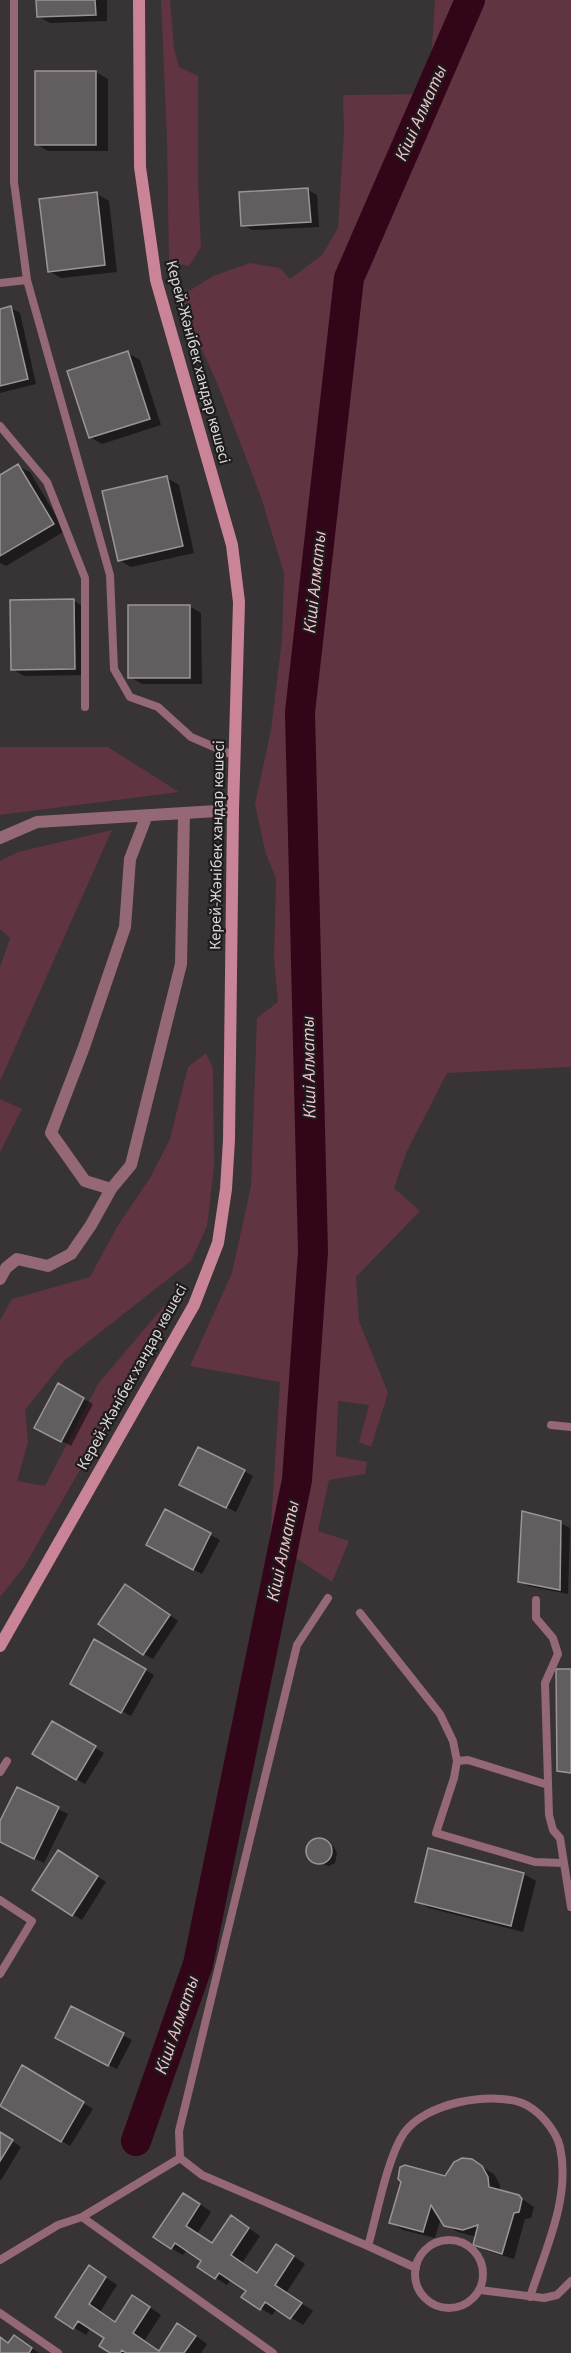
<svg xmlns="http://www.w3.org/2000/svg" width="571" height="2353" viewBox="0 0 571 2353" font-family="'Source Sans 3',sans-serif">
<rect width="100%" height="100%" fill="#383334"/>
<path fill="#613442" d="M161,0H170L174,48L179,67L198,76V183L201,247L189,266L169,262L167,138Z
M435,0H571V1067L447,1073L407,1151L394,1188L420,1211L356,1277L359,1321L388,1393L371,1447L359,1442L369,1405L338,1401L336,1456L367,1462L365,1474L329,1480L318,1531L349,1541L332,1582L270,1541L280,1382L190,1366L232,1273L251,1186L257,1018L278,1002L274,959L276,879L265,851L255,804L271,730L282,639L284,573L261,497L218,385L178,298L213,276L250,263L280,268L290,279L322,255L338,228L344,132L343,95L429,94Z
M0,747H108L179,792L0,815Z
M112,830L0,1081V967L10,938L0,929V861L18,852Z
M206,1053L213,1068L214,1167L207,1226L191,1261L65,1360L25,1410L28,1442L17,1481L45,1486L98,1384L163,1307L177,1302L24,1567L0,1597V1320L12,1299L90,1277L118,1225L150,1178L170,1139L188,1067Z
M0,1099L22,1109L0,1152Z"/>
<path fill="#0007" d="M38,0H107V21L50,23L38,16Z
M96,72L108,79V151H48L36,144Z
M308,190L317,195L319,227L252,230L243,225Z
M97,194L109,201L117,272L61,278L49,271Z
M11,308L20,313L36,384L0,393V310Z
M128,353L140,360L161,425L102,444L90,437Z
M18,466L30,472L65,531L6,566L0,563V476Z
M167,478L179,485L194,553L131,567L119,560Z
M12,601H74L86,608L87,675L24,676L12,669Z
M189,606L201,613L202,684H142L130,677Z
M58,1385L93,1404L71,1446L45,1432Z
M244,1471L253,1476L236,1512L190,1489Z
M165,1511L220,1540L202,1574L157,1550Z
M560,1523L570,1528L568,1594L528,1586L519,1581Z
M135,1591L178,1621L153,1659L144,1654Z
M95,1642L154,1675L131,1716L72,1683Z
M53,1723L104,1753L85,1784L34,1754Z
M18,1789L68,1814L44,1863L0,1841V1825Z
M319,1840L334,1847L337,1853L335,1863L329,1866L312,1860L309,1853L313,1843Z
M429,1850L524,1874L536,1881L523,1932L429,1908L417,1901Z
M67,1857L106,1882L82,1920L34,1890Z
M72,2008L132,2040L117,2069L65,2043Z
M23,2067L93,2109L70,2146L1,2104Z
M0,2133L21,2147L1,2180H0Z
M472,2161L494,2174L500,2185V2191L519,2197L534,2207L531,2218L525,2219L514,2259L487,2251L475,2244L477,2237L458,2232L445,2225L441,2218L435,2238L403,2230L391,2223L446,2177Z
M196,2201L211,2212L197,2234L213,2245L243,2224L260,2236L242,2263L258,2274L289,2253L305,2264L286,2293L313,2311L303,2325L277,2309L272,2315L260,2308L248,2290L231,2279L227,2285L216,2278L203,2261L187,2250L183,2255L171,2248Z
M101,2274L117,2285L100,2312L116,2323L145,2304L161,2315L144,2341L160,2352L190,2332L207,2344L201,2353H113L106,2338L91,2327L86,2335L57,2317Z
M0,2338L9,2344H26L39,2353H0Z"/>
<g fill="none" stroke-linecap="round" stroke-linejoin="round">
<path stroke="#320618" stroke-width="30" d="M136,2141L198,1964L297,1480L313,1252L300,712L349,278L470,0"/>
</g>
<path fill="#625e5f" stroke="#9a9596" stroke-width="1.5" d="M36,0H95L96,15L37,17Z
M35,71H96V145H35Z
M308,188L311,222L241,226L239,192Z
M97,192L105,265L48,272L39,199Z
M11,306L28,379L0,386V309Z
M128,351L150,419L89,438L67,371Z
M18,464L54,524L0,556V475Z
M167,476L183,546L118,561L102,491Z
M74,599L75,669L11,670L10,600Z
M128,605H190V678H128Z
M58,1383L84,1398L61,1442L34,1428Z
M198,1447L245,1470L226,1508L179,1485Z
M165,1509L211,1533L193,1570L146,1545Z
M522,1511L561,1521L560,1590L518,1582Z
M125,1584L170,1615L143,1655L98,1624Z
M94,1639L146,1669L121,1713L70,1684Z
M556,1669H571V1773L557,1771Z
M52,1721L96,1746L76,1780L32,1754Z
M17,1787L59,1807L34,1859L0,1842V1821Z
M306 1851a13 13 0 1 1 26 0a13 13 0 1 1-26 0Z
M428,1848L524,1873L511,1926L415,1902Z
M58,1850L98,1876L72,1916L32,1890Z
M71,2006L124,2033L108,2066L55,2038Z
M22,2065L84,2102L61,2142L0,2106Z
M0,2132L13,2140L0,2161Z
M462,2158L472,2159L482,2166L488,2177L489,2187L519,2195L522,2199L519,2212L514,2213L502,2254L473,2245L478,2225L463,2230L444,2226L431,2205L423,2232L389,2223L401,2182L398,2179L400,2167L405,2165L445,2176L454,2162Z
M183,2193L200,2204L186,2226L212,2243L231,2215L249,2228L231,2255L257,2273L276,2244L294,2256L275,2285L302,2303L290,2319L265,2302L260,2310L241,2297L246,2291L219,2273L215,2279L197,2267L201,2261L175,2243L171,2249L153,2237Z
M89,2265L106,2277L89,2304L115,2322L132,2295L150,2307L133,2333L159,2351L177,2323L196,2336L184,2353H126L122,2350L120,2353H110L99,2346L104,2338L78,2321L73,2329L55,2317Z
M14,2335L32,2348L29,2353H0V2337L8,2343Z"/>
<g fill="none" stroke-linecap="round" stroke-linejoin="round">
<path stroke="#946874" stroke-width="8" d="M14,0V182L27,280L110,575L114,669L130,697L158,707L191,737L235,756
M0,283L27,280
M0,426L47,482L85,578V707
M551,1425L571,1427
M536,1600V1618L553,1638L558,1654L545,1683L549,1815L553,1830L560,1838L571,1907
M360,1613L440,1714L453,1741L457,1761L454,1778L436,1833L535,1862L564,1863
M457,1761L468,1760L548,1785
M0,1772L7,1761
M0,1900L32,1921L0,1974
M180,2158L202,2175L368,2246L416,2268
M82,2217L180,2158L179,2131L297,1645L328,1598
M415 2274a34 34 0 1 1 68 0a34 34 0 1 1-68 0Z
M368,2246C377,2215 387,2158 404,2133C425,2103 490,2091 522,2103C538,2109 556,2130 560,2147C571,2198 545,2250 530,2297
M0,2260L58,2225L82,2217L273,2353
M480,2290L544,2298L557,2295L571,2281
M0,2313L58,2353"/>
<path stroke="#946874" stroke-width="12" d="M0,838L37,822L233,810
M111,1189L85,1181L51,1133L84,1047L125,927L130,859L147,815
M0,1279L6,1268L17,1259L48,1266L71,1254L91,1225L111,1189L131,1165L181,964L184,813"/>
<path stroke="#c98498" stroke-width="12" d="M0,1646L194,1305L218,1243L226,1189L229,1140L233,810L239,602L232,545L156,280L140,167L139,0"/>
</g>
<g text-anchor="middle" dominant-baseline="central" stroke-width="4.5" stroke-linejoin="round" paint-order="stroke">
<g font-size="16" fill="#dcd9da" stroke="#1e1c1c">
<text transform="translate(198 362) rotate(75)">Керей-Жәнібек хандар көшесі</text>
<text transform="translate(217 845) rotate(-89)">Керей-Жәнібек хандар көшесі</text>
<text transform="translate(132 1377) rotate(-61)">Керей-Жәнібек хандар көшесі</text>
</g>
<g font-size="18" font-style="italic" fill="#f5c2cf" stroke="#1e1c1c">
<text transform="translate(421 113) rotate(-66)">Кіші Алматы</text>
<text transform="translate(315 582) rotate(-84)">Кіші Алматы</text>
<text transform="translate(309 1067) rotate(-91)">Кіші Алматы</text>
<text transform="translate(283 1551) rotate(-78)">Кіші Алматы</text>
<text transform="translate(177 2025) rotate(-71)">Кіші Алматы</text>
</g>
</g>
</svg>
